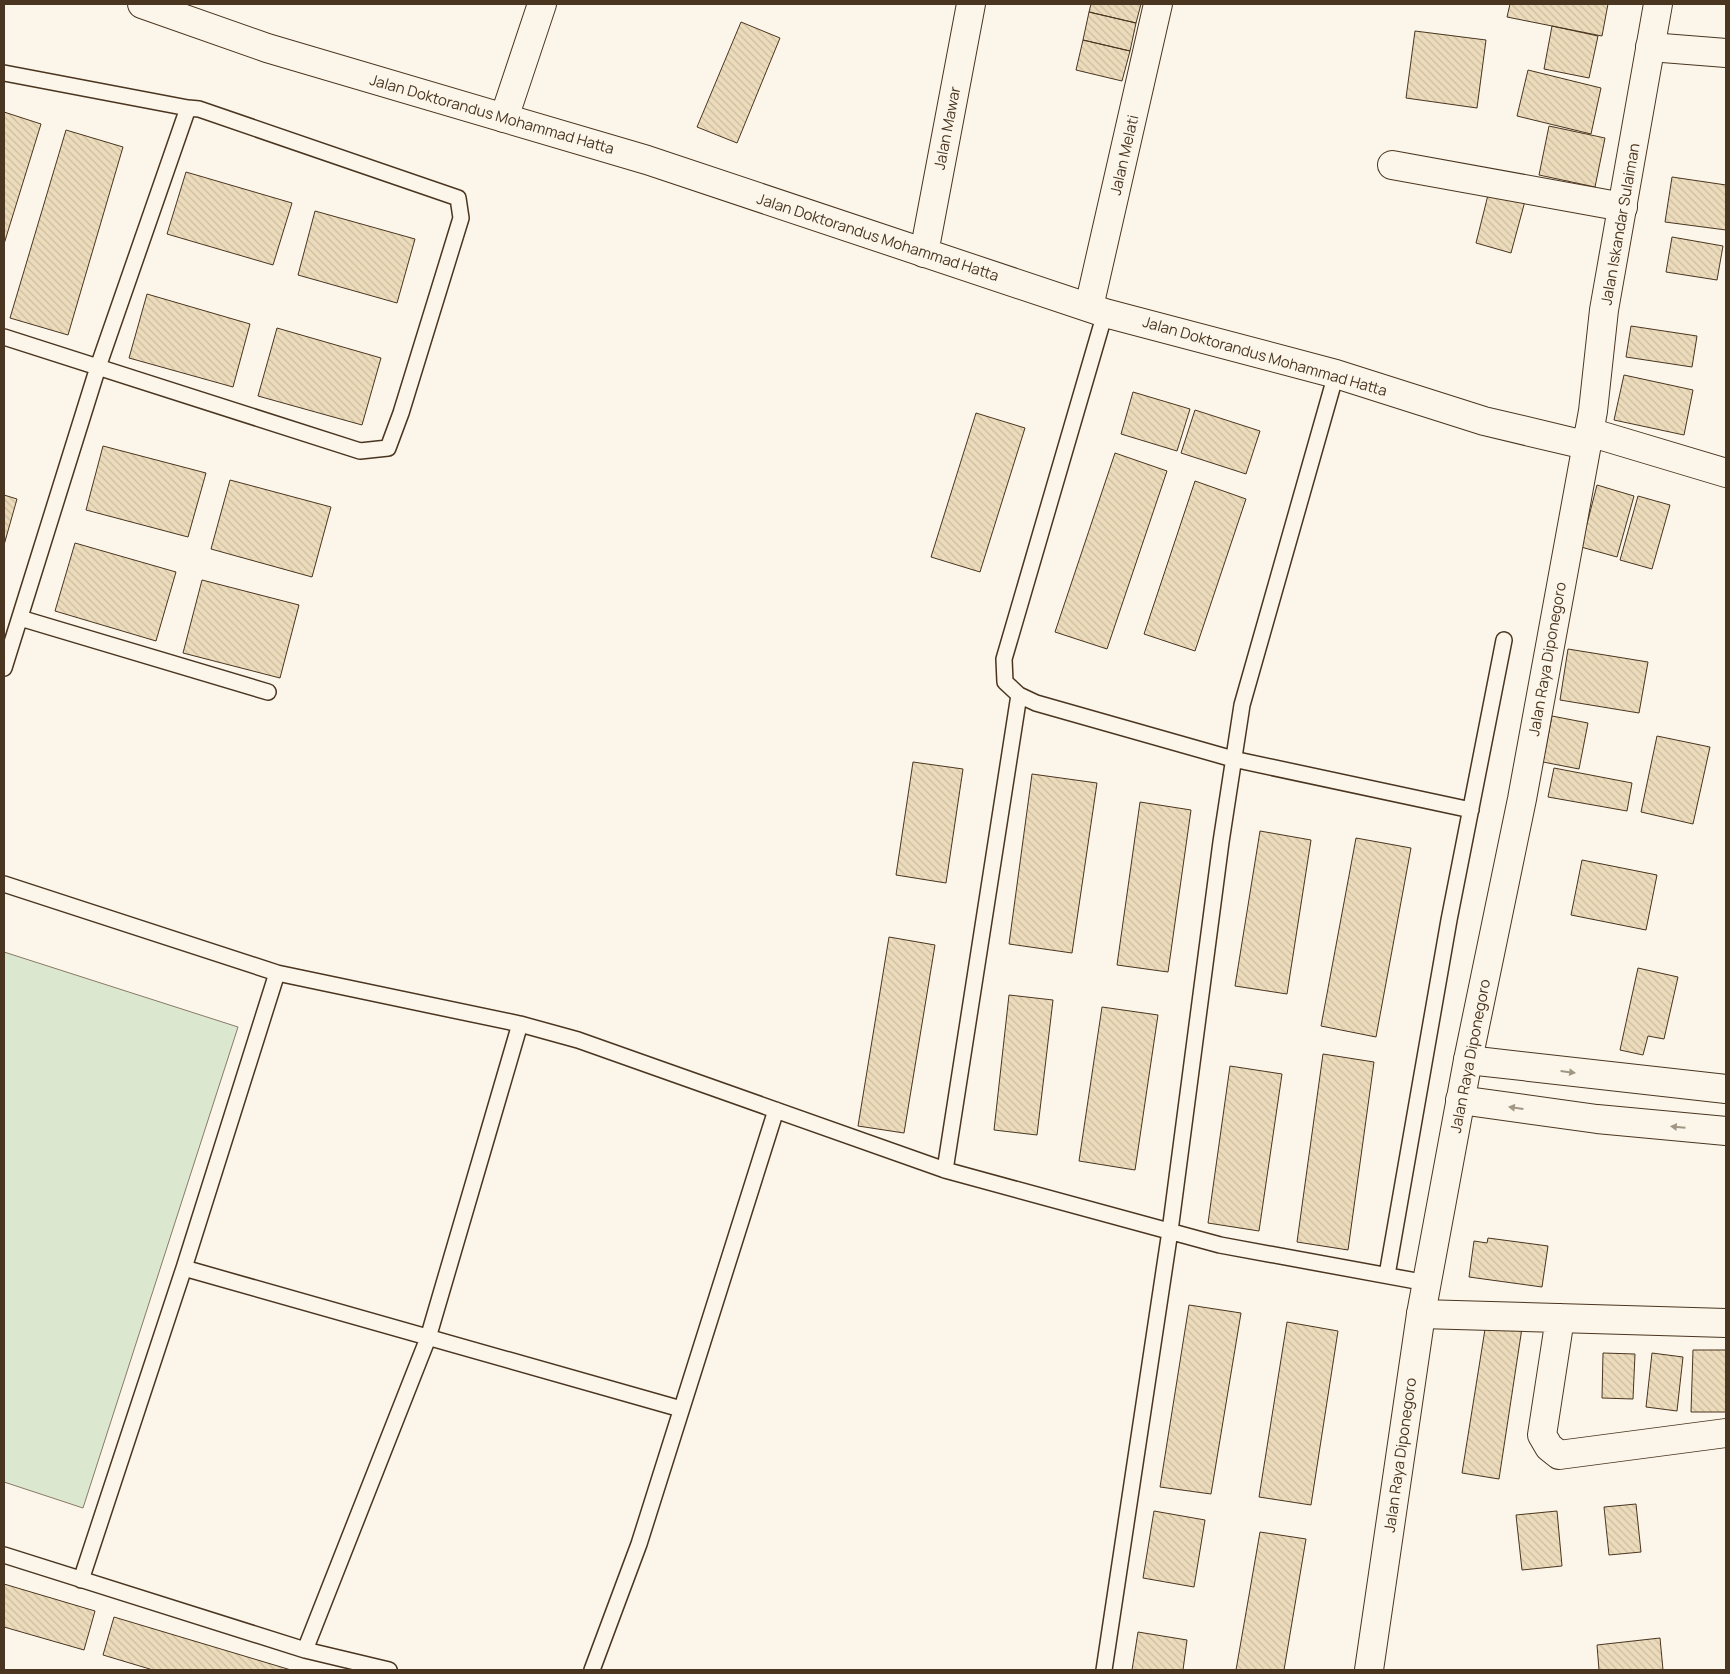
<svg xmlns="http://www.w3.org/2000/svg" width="1730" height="1674" viewBox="0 0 1730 1674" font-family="Manrope,sans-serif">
<defs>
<pattern id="building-back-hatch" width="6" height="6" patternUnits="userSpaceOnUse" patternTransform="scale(1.25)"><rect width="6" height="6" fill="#ecdcbc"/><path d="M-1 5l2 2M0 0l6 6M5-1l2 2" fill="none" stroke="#ccbda1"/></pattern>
</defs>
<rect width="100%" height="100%" fill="#fbf6e9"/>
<path fill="#dce7d0" stroke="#887966" d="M4,952L238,1027L83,1508L4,1482Z"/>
<path fill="url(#building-back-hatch)" stroke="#4a3520" d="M1091,4H1141L1136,23L1089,12Z
M1510,4H1608L1602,36L1507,17Z
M1089,12L1136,23L1130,51L1083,40Z
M741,22L780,38L737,143L697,127Z
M1552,26L1598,36L1589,78L1544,69Z
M1415,31L1486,40L1477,108L1406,98Z
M1083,40L1130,51L1122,81L1076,70Z
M1528,70L1601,88L1591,134L1517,116Z
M4,112L41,124L4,244Z
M1549,126L1605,138L1595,187L1539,175Z
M66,130L123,147L68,335L10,318Z
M186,172L292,203L273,265L167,234Z
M1672,177L1726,185V230L1665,222Z
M1489,191L1525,201L1511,253L1476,243Z
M315,211L415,239L397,303L298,275Z
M1672,237L1723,246L1717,280L1666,272Z
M147,294L250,324L233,387L129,358Z
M1631,326L1697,336L1692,367L1626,357Z
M277,328L381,358L362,425L258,396Z
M1624,375L1693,390L1684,435L1614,420Z
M1133,392L1190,409L1177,451L1121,434Z
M1195,410L1260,431L1246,474L1181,453Z
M976,413L1025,428L980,572L931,557Z
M103,446L206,473L188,537L86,510Z
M1115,453L1167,471L1107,649L1055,632Z
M230,480L331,507L312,577L211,549Z
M1195,481L1246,499L1195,651L1144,634Z
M1597,485L1634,496L1617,557L1581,547Z
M4,495L17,499L4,545Z
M1638,496L1670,505L1652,569L1620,560Z
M75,543L176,572L156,641L55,611Z
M202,580L299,605L280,678L183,653Z
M1568,649L1648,662L1639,713L1560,700Z
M1552,716L1588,723L1579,769L1543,762Z
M1657,736L1710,747L1693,824L1641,812Z
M913,762L963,769L946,883L896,875Z
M1554,768L1632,783L1627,811L1548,797Z
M1032,774L1097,783L1072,953L1009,944Z
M1140,802L1191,810L1168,972L1117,965Z
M1260,831L1311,840L1287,994L1235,986Z
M1356,838L1411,848L1376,1037L1321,1026Z
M1582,860L1657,875L1646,930L1571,915Z
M889,937L935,945L904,1133L858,1126Z
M1638,968L1678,977L1664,1039L1648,1036L1643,1055L1620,1050Z
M1009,995L1053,1000L1037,1135L994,1130Z
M1102,1007L1158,1015L1135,1170L1079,1161Z
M1323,1054L1374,1062L1348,1250L1297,1242Z
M1230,1066L1282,1074L1259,1231L1208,1223Z
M1488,1238L1548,1246L1542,1287L1469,1277L1474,1241L1487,1243Z
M1189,1305L1241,1313L1211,1494L1160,1487Z
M1287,1322L1338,1331L1311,1505L1259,1497Z
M1486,1323L1522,1328L1499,1479L1462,1473Z
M1693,1350H1726V1412H1691Z
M1603,1353L1635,1354L1633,1399L1602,1398Z
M1652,1353L1683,1357L1677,1411L1646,1407Z
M1636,1504L1641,1552L1609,1555L1604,1507Z
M1154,1511L1205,1520L1194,1587L1143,1578Z
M1557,1511L1562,1566L1522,1570L1516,1515Z
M1260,1532L1306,1539L1284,1670H1236Z
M4,1584L95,1611L84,1650L4,1627Z
M114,1617L291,1670H153L103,1655Z
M1138,1632L1187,1640L1183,1670H1132Z
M1660,1638L1663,1670H1599L1597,1645Z"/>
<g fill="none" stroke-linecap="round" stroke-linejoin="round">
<g stroke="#4a3520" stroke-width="18">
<path id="lane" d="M4,73L188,108
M1105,313L1004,659L1005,682L1019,695L1036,703L1233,759L1471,810
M4,337L360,451L388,448L401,413L461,218L458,198L199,109L188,108L98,367L4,668
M20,618L268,692
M4,884L277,973L520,1024L578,1040L945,1170L1220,1245L1427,1283
M945,1170L1019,695
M184,1268L681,1409
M1387,1275L1449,920L1504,640
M4,1555L305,1650L389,1670
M81,1580L184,1268L277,973
M305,1650L428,1338L520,1024
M592,1670L639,1544L776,1110
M1104,1670L1170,1231L1221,842L1242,705L1336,374"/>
</g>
<g stroke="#4a3520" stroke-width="30">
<path id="street" d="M1650,47L1726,53
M504,118L542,4
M1392,165L1623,207
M924,253L971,4
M1089,307L1158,4
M1589,432L1726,473
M1468,1060L1726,1089
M1460,1100L1597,1119L1726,1131
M1421,1314L1726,1323
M1560,1318L1542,1435L1549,1447L1559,1455L1726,1433"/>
</g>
<g stroke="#4a3520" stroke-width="30">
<path id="secondary" d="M142,4L267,48L647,160L1105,313L1336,374L1484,421L1585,445
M1369,1670L1421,1314L1468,1060L1522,799L1593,411L1604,310L1658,4"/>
</g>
<use href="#lane" stroke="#fbf6e9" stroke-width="15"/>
<use href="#street" stroke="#fbf6e9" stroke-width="28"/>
<use href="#secondary" stroke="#fbf6e9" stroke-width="28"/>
</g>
<defs><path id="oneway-solid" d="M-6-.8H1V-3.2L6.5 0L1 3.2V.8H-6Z" transform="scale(1.25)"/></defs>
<g fill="#a29684">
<use href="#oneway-solid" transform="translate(1568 1072) rotate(7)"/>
<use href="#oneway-solid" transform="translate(1516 1108) rotate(-172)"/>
<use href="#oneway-solid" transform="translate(1678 1127) rotate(-175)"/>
</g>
<g text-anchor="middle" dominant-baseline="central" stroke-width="4" stroke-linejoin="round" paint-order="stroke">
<g font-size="15" fill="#4a3520" stroke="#fbf6e9">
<text transform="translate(492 114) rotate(16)">Jalan Doktorandus Mohammad Hatta</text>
<text transform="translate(947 128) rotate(-79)">Jalan Mawar</text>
<text transform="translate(1124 155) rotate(-77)">Jalan Melati</text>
<text transform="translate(1620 224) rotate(-80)">Jalan Iskandar Sulaiman</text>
<text transform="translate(878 237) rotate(18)">Jalan Doktorandus Mohammad Hatta</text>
<text transform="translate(1265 356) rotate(16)">Jalan Doktorandus Mohammad Hatta</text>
<text transform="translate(1547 659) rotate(-80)">Jalan Raya Diponegoro</text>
<text transform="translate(1470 1056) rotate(-79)">Jalan Raya Diponegoro</text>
<text transform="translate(1400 1455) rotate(-82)">Jalan Raya Diponegoro</text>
</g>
</g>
<rect width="1730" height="1674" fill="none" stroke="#4a3520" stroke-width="10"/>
</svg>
